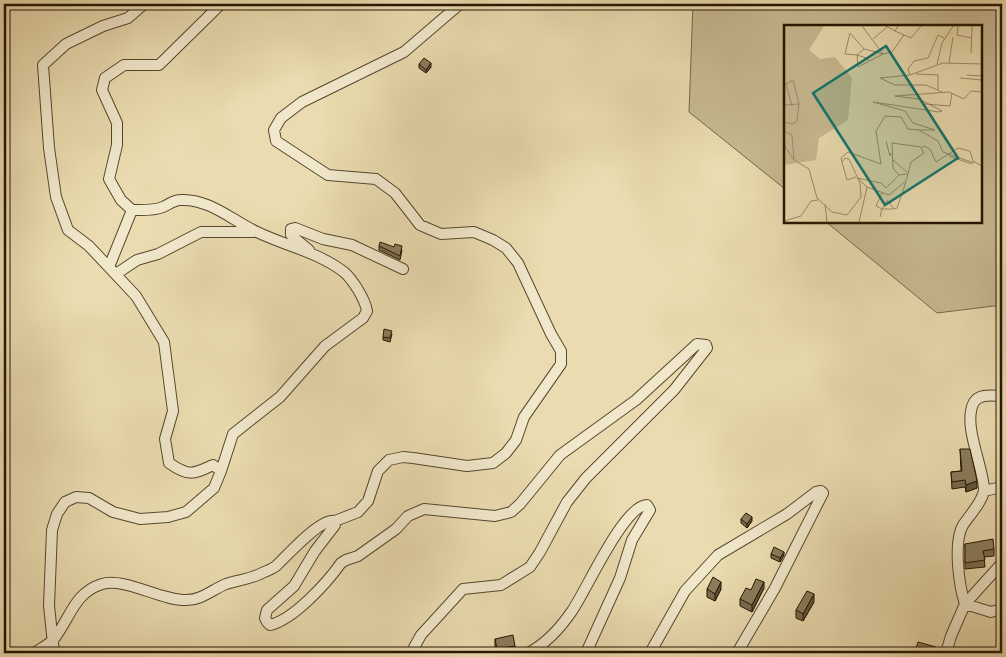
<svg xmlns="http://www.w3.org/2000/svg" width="1006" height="657" viewBox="0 0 1006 657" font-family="'IM FELL English',serif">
<rect width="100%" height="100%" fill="#eadcb0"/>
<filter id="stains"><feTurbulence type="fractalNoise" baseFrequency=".004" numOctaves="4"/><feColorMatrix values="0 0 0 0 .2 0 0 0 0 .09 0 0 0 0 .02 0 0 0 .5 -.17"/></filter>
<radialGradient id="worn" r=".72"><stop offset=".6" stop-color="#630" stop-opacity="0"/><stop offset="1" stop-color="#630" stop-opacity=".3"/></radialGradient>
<path fill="#c8ba92" stroke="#76684a" d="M693,4H1002V305L937,313L825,221H980V26H785V189L689,112Z"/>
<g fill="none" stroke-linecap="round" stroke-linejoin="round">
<g stroke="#56472d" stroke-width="12">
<path id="street" d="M309,250L291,235V229L295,228L323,239L352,245L403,269
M109,267L132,210
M116,274L137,260L158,254L201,232H254
M1002,396C993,396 980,393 974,402C962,424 983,465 984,489C984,500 969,516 963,525C953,542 959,586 965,604L991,612L1002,609
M221,471L233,434L280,397L325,346L363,318L367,311C365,299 353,280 344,272C318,252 286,246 257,232C233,221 209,198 180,200C174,200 168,205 163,207C153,211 142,210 132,210L121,200L109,179L117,145V123L102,90L105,78L124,65H159L221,4
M984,491L1002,487
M335,521L358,512L368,501L378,471L389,460L403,457L413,458L467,466L493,463L506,453L516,440L524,417L561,364V351L551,334L518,263L506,248L493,240L474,232L441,234L420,225L395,193L376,179L328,175L276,141L274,130L281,118L302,102L404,52L460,4
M34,653C40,649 48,645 53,640C70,620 73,593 102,584C124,577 162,601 187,600C202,600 213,589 226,584C238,580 251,579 262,573C267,571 272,569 276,566C287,556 321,517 335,521V525L315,551L294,586L267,610L265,618L267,622L270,625C293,620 327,583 341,563L346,560L358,556L396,529L408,516L424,509L495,516L511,512L520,504L560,455L636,400L697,344L706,345L707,348L674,390L586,478L567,502L540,552L530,567L501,585L463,589L421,635L411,653
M54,653L49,606L52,530L57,514L65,502L76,497L89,498L113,512L140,519L168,517L186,512L214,488L221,471L213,465C192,475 188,476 169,463L165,439L173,411L164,342L136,296L89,246L68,230L56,197L49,148L43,65L66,44L103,26L128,18L144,4
M528,653C546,644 561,627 572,611C586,591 624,505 647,505L650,510L632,540L620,578L586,653
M650,653L685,591L718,555L787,514L816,492L821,491L823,493L775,588L737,653
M946,653L951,636L965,604L1002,563"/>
</g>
<use href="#street" stroke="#f1e8cc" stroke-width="10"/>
</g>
<path fill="#786b4f" stroke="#241501" d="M419,64L431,67L426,73L419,68Z
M379,246L402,250L400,260L379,250Z
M392,334L390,342L383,340V337Z
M960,449L977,488L966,492L965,487L952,489L951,472L961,471Z
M741,519L752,521L747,528L741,523Z
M965,544L994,549V556L984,557L985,567L965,569Z
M771,554L784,555L780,562L771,558Z
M764,588L752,612L740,606V599L751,590Z
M707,589H721L715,601L707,597Z
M814,602L803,621L796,618V610Z
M495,639L515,646V653H496L495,646Z"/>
<path fill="#615740" stroke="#241501" d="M431,63V67L426,73V70Z
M977,481V488L966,492V485Z
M752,517V521L747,528V524Z
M784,552V555L780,562V558Z
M721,582V589L715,601V594Z
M764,582V588L752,612V605Z
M814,594V602L803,621V614Z"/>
<path fill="#8b7c5c" stroke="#241501" d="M424,58L431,63L426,70L419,64Z
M380,242L394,247L395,244L402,246L400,256L379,246Z
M384,329L392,331L390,338L383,337Z
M960,449H970L977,481L966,485L965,480L952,482L951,472L962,471Z
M746,513L752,517L747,524L741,519Z
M993,539L994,549L983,551L985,560L965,563V544Z
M774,547L784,552L780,558L771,554Z
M713,577L721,582L715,594L707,589Z
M756,579L764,582L752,605L740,599L746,588L751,590Z
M807,591L814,594L803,614L796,610Z
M513,635L515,646L497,649L495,639Z
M918,642L936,647L935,653H923L915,651Z"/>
<g transform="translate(784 25)">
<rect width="198" height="198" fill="#eadcb0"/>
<path d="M0,1H40L25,25L36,34L51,32L68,53L64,95L35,113L32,135L0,140Z" fill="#c8ba92"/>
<path fill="none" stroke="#9b8c6a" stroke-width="1" d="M78,1L99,29L74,42L73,30L80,24L66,8L61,29L73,30L82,33L85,35M102,1L111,6L114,1M174,1L173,10L187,13M111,6L127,13L137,1M89,14L103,2M80,24L99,29L108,27L120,10M187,28L188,1M165,38L169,12M153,39L158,18L169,1M132,49L154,50V65M126,50L124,44L130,36L144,33L154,10L160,13M183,50L198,51M176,53L198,55M2,59L8,81M0,60L9,55L15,79L13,96L9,99L0,97M158,67L142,60H111L96,53L126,50L159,38L198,39M141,79L166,81L168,68M0,80L15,79M0,106L8,110L10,134M102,116L106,131L107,128M0,120L10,135L25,144L33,173L48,187L63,190L77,172L76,158L65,134L61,133L58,137L63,155L72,152M165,131L188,139M109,135L123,147M58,137L57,133L64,127L97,139L92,106L101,91L117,92L124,104L135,105M190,138L159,127L154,116L135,105H151L129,98L121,86L89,77L155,87L158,86L135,74L111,71L165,67L180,74L187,66L198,67M123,149L115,150L102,163L97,158L73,153L83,162L105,170L122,156L127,137L140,128L137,123L140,121L146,124L152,137L174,123L186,126L189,136L198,141M115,150L109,143L108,118L137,122M98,168L92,181L98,184L104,175M104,176L110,184L113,183L122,157M41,179L43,197M96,192L98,184H109M0,196L17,191L27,176L34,175M75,197L83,162"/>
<path fill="#0f766e" fill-opacity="0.15" stroke="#0f766e" stroke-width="2.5" d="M102,21L174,133L101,180L29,68Z"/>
<rect width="198" height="198" fill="none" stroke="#241501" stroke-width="2.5"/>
</g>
<rect width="1006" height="657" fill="none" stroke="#eadcb0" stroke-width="20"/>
<rect x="5" y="5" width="996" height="647" fill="none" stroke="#241501" stroke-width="2.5"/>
<rect x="10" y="10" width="986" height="637" fill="none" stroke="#241501"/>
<rect width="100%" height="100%" filter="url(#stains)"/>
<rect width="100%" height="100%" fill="url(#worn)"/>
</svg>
